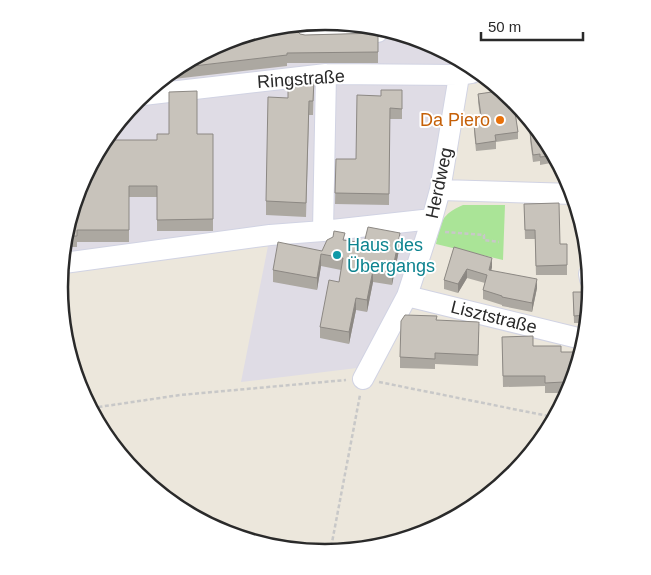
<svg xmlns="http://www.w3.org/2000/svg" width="651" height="575" viewBox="0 0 651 575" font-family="Arial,sans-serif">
<rect width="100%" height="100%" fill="#ece7dc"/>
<path fill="#dfdce5" d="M326,21L428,42L461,64L407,296L357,368L241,382L271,231L65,258L80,185L137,99L224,41Z"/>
<path fill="#aae497" d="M463,205H505L503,260L436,244C441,221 441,215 463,205Z"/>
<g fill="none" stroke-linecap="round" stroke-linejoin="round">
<g stroke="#d1d3e3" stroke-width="22">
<path id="minor" d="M305,25V34L378,32
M143,95L326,74L460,75L472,73
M440,190L573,194
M323,231L326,74
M64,263L270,235L323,231L432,219
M589,274L590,279
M407,296L582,339
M363,379L407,296L432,219L440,190L461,64"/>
</g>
<path stroke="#c8c8c8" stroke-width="2.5" stroke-dasharray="4 2.5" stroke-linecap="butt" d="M445,232L484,235V240L499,242
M379,382L553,417
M92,408L180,395L346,380
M330,553L360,395"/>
<use href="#minor" stroke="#fff" stroke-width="20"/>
</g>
<path fill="#aca8a1" d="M288,31L305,35L378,33V63H287V66L165,80L224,41Z
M314,80L313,115H309L306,217L266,215V201Z
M498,89L514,99L516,103H514L518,132V139L496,142V149L476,151L474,131V124L481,123L478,102V94L498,91Z
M402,90V119H390L389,205L335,204L336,159H356Z
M536,132L558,165L551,166V163L540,165V161L533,162L530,140V133Z
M169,134H213V231H157V197H129V242H77V247H67L77,199H82L157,140Z
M524,204L560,244H567V275H536L535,239H525Z
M345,240L364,243L400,245L392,285L373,282L367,312L356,310L349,344L320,338V327L339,282L341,270L321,266L317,290L273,282V270L322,251Z
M454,247L492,267L491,271L537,288L532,312L502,306V305L483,299V290L485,283L467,278L458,293L444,289V280Z
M573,292H591L585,323H574Z
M437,320L479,332L478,366L435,364V369L400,368V357Z
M502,337L533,346L561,352H579L571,390L565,400H564V393H545V386L503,387Z"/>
<path fill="#8c8883" d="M400,233V245L392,285V273Z
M321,254V266L317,290V278Z
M492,258V267L489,279V270Z
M467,269V278L458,293V284Z
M373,270V282L367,312V300Z
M537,279V288L532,312V303Z
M356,298V310L349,344V332Z"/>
<path fill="#c8c3bb" stroke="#8c8883" d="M288,29V31H297L300,34L305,35L378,33V52L287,53V55L185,67L224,41Z
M288,78L314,80L313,101H309L306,203L266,201L268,97L288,98Z
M499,89L513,99L518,132L495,135L496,141L476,144L474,124L482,123L478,94L499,91Z
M381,90H402V109L390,108L389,194L335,193L336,159H356L357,95L381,96Z
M197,91V134H213V219L157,220V186H129V230H77V236H70L77,199H82V183L110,140H157V134H169V92Z
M536,132L553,158L551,159V156L540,157V154L533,155L530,133Z
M559,203L560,244H567V265L536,266L535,230H525L524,204Z
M368,227L400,233L392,273L373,270L367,300L356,298L349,332L320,327L329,280L339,282L343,258L321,254L317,278L273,270L278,242L322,251L327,240L333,237L334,231L345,233L343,240L364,243Z
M454,247L492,258L489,270L537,279L532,303L502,297V296L483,290L487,275L467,269L458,284L444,280Z
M573,292H591L586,315L574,316Z
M405,315L437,316L436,320L479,322L478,355L435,353V359L400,357L401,321Z
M533,336V346H561V352H579L572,389H564V382L545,383V376H503L502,337Z"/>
<circle fill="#e8710a" stroke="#fff" stroke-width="2" cx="500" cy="120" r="5"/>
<circle fill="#0f9aa8" stroke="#fff" stroke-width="2" cx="337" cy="255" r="5"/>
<g text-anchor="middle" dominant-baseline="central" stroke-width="4" stroke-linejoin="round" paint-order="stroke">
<g font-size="18" fill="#2a2a2a" stroke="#fff">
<text transform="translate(301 79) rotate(-4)">Ringstraße</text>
<text transform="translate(439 183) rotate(-78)">Herdweg</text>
<text transform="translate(494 317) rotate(14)">Lisztstraße</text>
</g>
<g font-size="18" fill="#c56008" stroke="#fff" text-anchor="end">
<text x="490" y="120">Da Piero</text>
</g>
<g font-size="18" fill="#0d838f" stroke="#fff" text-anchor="start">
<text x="347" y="245">Haus des<tspan x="347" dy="21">Übergangs</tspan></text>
</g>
</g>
<path d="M0 0H651V575H0ZM68 287a257 257 0 1 1 514 0a257 257 0 1 1-514 0Z" fill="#fff" fill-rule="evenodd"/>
<path fill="none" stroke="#2a2a2a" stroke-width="2.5" d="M68 287a257 257 0 1 1 514 0a257 257 0 1 1-514 0Z"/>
<path d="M481 32v8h102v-8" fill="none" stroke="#2a2a2a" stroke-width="2.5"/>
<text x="488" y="32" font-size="15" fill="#2a2a2a" stroke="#ffffff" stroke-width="4" paint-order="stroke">50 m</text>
</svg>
